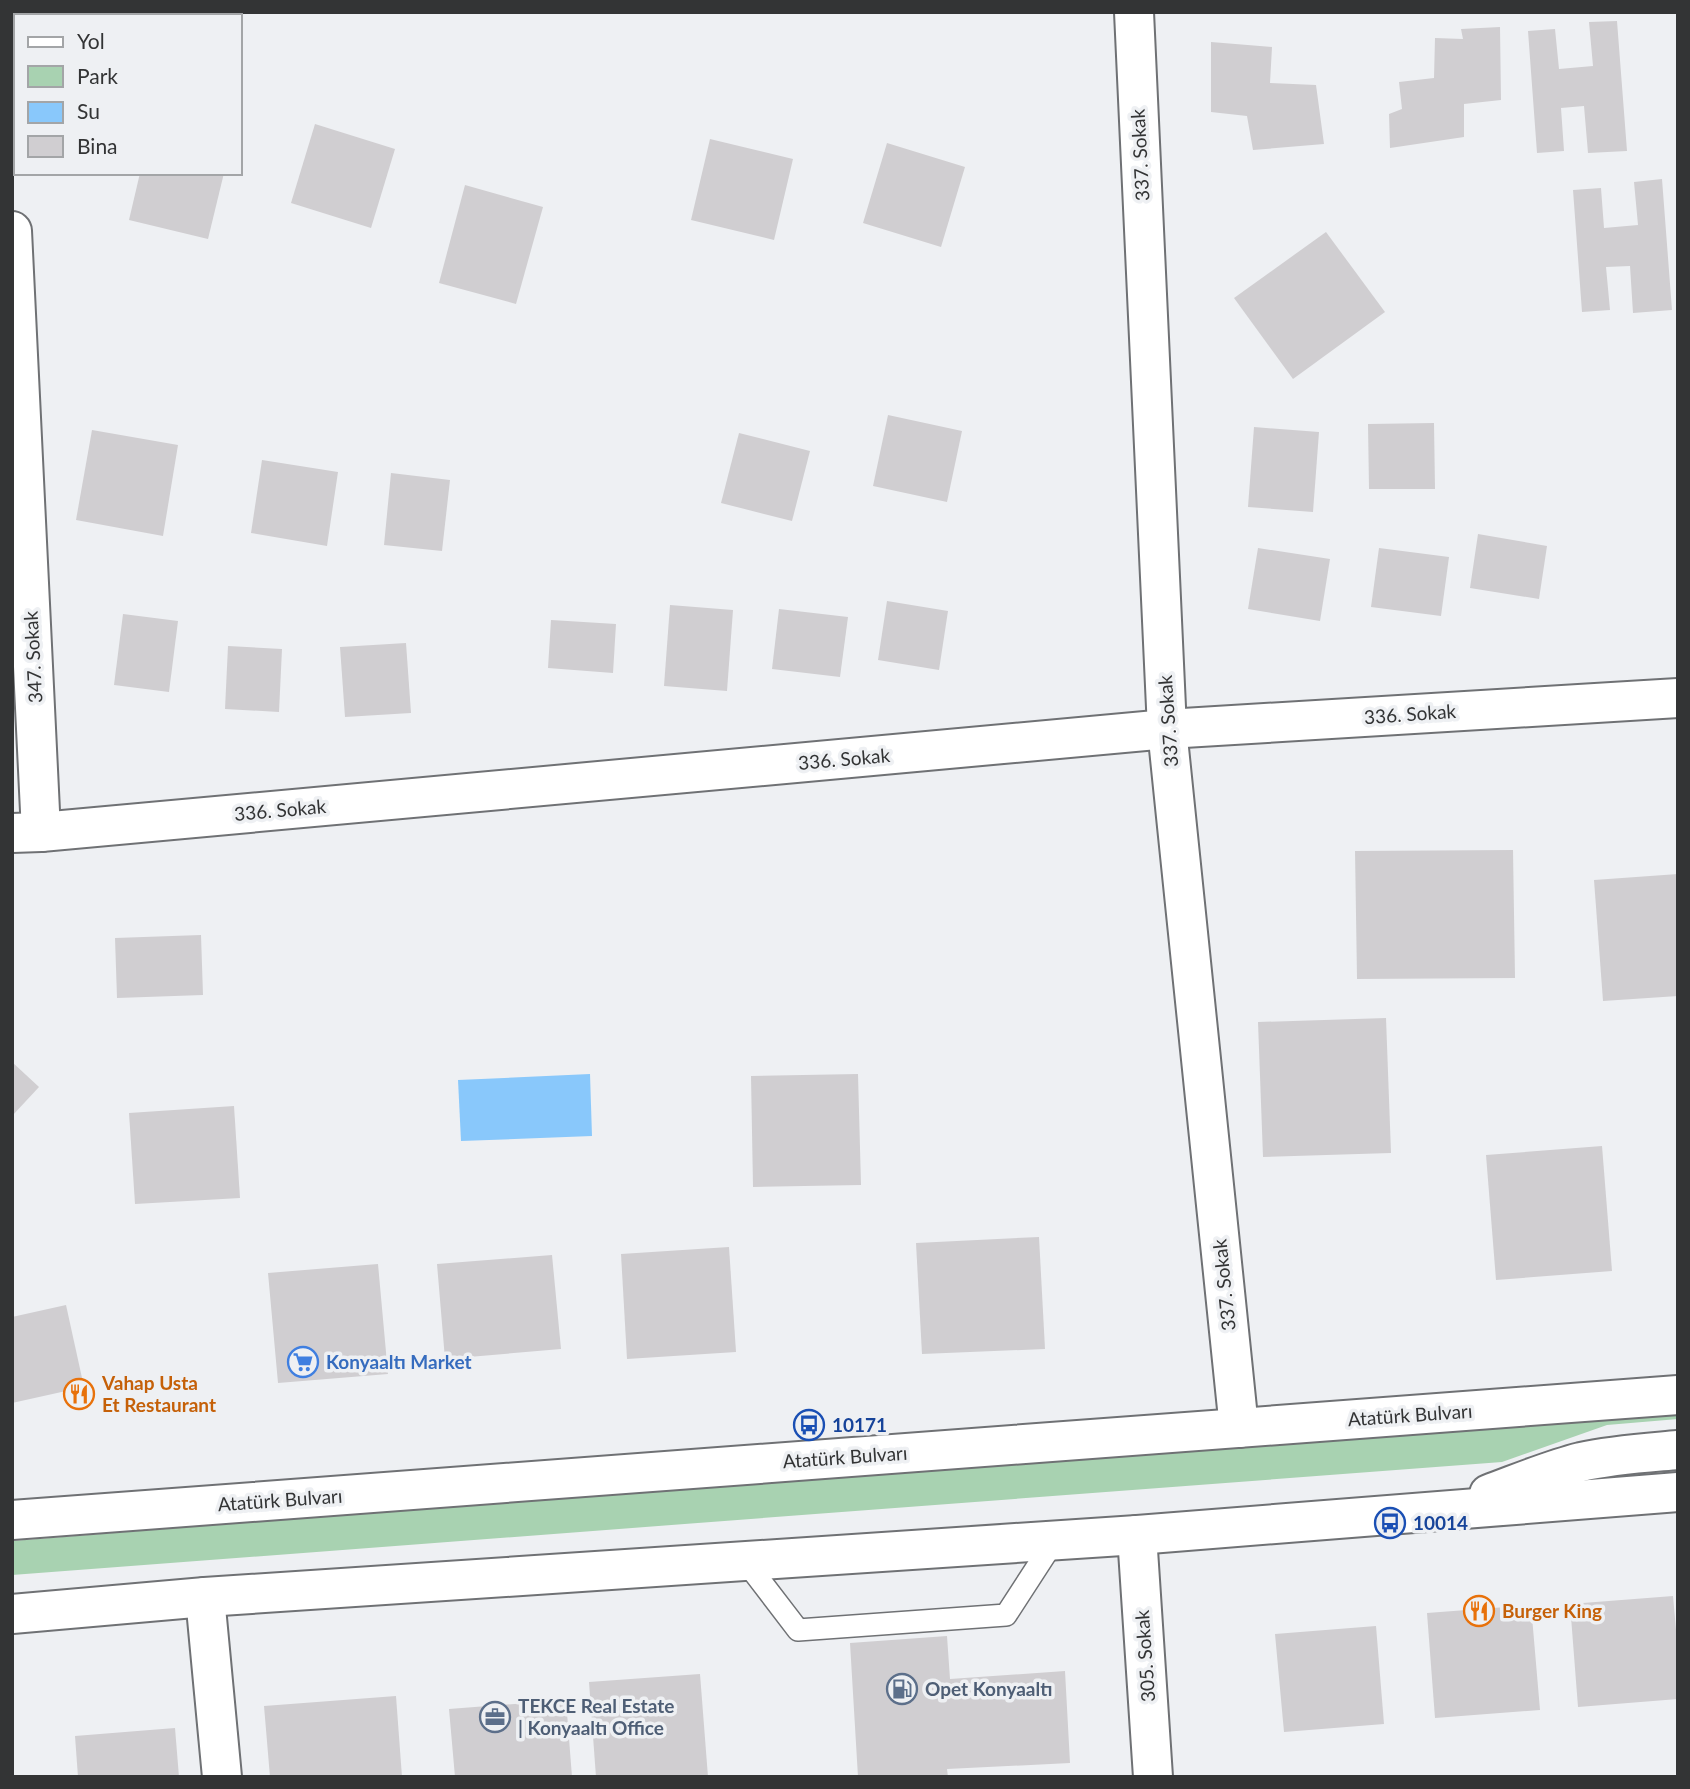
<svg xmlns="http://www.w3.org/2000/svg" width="1690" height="1789" viewBox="0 0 1690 1789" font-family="Lato,sans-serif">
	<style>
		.green { fill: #a8d2b1 }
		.water { fill: #89c8fb }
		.building { fill: #d0ced1 }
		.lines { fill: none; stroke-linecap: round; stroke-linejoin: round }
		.lane-casing { stroke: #6f7174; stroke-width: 24 }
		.street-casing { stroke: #6f7174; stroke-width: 42 }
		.primary-casing { stroke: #6f7174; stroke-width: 42 }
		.lane { stroke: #fff; stroke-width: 21 }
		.street { stroke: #fff; stroke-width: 38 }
		.primary { stroke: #fff; stroke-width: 38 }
		.labels { text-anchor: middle; stroke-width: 7; stroke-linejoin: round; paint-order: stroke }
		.street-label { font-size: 19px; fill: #333435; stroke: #eef0f3 }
		.shop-label { font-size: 19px; font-weight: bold; fill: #366cbe; stroke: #eef0f3; text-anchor: start }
		.food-label { font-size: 19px; font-weight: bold; fill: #c56008; stroke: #eef0f3; text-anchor: start }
		.transit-label { font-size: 19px; font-weight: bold; fill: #164399; stroke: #eef0f3; text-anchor: start }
		.service-label { font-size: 19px; font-weight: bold; fill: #4e5e75; stroke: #eef0f3; text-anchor: start }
	</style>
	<rect width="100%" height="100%" fill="#eef0f3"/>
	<path class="green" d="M1678 1409V1419L1607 1425 1502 1462 12 1575V1541Z"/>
	<path class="water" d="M590 1074 592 1136 461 1141 458 1080Z"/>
	<g class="building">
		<path d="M1617 21 1627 151 1588 153 1584 106 1561 108 1564 151 1537 153 1528 31 1555 29 1559 69 1593 66 1589 22Z"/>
		<path d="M1500 27 1501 100 1464 104V137L1390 148 1389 114 1402 109 1399 82 1434 78 1435 38 1463 39 1461 29Z"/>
		<path d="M1211 42 1272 47 1270 83 1316 85 1324 144 1253 150 1247 116 1211 112Z"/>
		<path d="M315 124 395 149 371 228 291 203Z"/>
		<path d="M710 139 793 159 774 240 691 220Z"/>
		<path d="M887 143 965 167 941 247 863 223Z"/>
		<path d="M140 173H224L208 239 129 220Z"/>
		<path d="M1662 179 1672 310 1633 313 1630 266 1606 267 1610 310 1582 312 1573 190 1601 188 1604 228 1638 225 1634 182Z"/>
		<path d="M465 185 543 207 516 304 439 283Z"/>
		<path d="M1326 232 1385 312 1293 379 1234 298Z"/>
		<path d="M888 415 962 431 947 502 873 486Z"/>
		<path d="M1434 423 1435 489H1369L1368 424Z"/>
		<path d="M1254 427 1319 432 1313 512 1248 507Z"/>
		<path d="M92 430 178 445 163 536 76 520Z"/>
		<path d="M739 433 810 451 792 521 721 503Z"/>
		<path d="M262 460 338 472 327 546 251 533Z"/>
		<path d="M391 473 450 480 442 551 384 545Z"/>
		<path d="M1478 534 1547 546 1539 599 1470 588Z"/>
		<path d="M1258 548 1330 559 1320 621 1248 609Z"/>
		<path d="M1379 548 1449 557 1441 616 1371 607Z"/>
		<path d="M887 601 948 611 939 670 878 660Z"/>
		<path d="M670 605 733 610 727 691 664 686Z"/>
		<path d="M779 609 848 617 840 677 772 669Z"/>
		<path d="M123 614 178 621 169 692 114 685Z"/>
		<path d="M551 620 616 624 613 673 548 668Z"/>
		<path d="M406 643 411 713 345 717 340 647Z"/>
		<path d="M228 646 282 649 279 712 225 709Z"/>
		<path d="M1513 850 1515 978 1357 979 1355 851Z"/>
		<path d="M1678 874V996L1603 1001 1594 880Z"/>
		<path d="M201 935 203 995 117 998 115 938Z"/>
		<path d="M1386 1018 1391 1153 1263 1157 1258 1022Z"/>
		<path d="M12 1062 39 1087 12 1116Z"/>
		<path d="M858 1074 861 1185 753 1187 751 1076Z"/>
		<path d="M234 1106 240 1198 135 1204 129 1113Z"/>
		<path d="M1602 1146 1612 1271 1496 1280 1486 1155Z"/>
		<path d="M1039 1237 1045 1349 922 1354 916 1243Z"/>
		<path d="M729 1247 736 1352 627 1359 621 1254Z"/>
		<path d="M552 1255 561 1349 445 1359 437 1264Z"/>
		<path d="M378 1264 388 1374 278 1383 268 1273Z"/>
		<path d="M66 1305 84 1387 12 1403V1317Z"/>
		<path d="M1673 1596 1678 1652V1699L1578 1707 1570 1604Z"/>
		<path d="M1531 1605 1540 1710 1435 1718 1427 1613Z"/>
		<path d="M1376 1626 1384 1724 1284 1732 1275 1634Z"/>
		<path d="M947 1636 950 1679 1065 1671 1070 1763 947 1769 948 1777H858L850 1643Z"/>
		<path d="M700 1674 708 1777H596L589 1682Z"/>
		<path d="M396 1696 402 1777H270L264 1706Z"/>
		<path d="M566 1700 572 1777H455L449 1709Z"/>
		<path d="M175 1728 179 1777H78L75 1736Z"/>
	</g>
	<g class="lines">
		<g class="lane-casing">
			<path id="lane" d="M746 1562 798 1630 1006 1615 1054 1541"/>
		</g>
		<g class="street-casing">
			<g id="street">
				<path d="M1134 12 1167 729 1239 1428"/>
				<path d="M12 231 41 832"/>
				<path d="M12 833 41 832 1167 729 1678 698"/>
				<path d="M1137 1535 1153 1777"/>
				<path d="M205 1597 222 1777"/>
			</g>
		</g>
		<g class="primary-casing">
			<g id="primary">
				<path d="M1489 1494C1519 1483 1549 1470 1581 1462 1612 1455 1645 1453 1678 1450"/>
				<path d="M12 1520 1678 1395"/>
				<path d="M12 1614 205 1597 1137 1535 1678 1492"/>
			</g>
		</g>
		<use href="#lane" class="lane"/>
		<use href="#street" class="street"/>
		<use href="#primary" class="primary"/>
	</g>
	<defs>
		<g id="supermarket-ring" transform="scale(1.575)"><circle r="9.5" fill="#eef0f3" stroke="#3f7fe0" stroke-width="1.5"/><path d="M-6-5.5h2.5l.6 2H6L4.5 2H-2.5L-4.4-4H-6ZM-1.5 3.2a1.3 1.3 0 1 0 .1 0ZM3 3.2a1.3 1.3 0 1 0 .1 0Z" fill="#3f7fe0"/></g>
		<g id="restaurant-ring" transform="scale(1.575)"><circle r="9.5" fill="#eef0f3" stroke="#e8710a" stroke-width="1.5"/><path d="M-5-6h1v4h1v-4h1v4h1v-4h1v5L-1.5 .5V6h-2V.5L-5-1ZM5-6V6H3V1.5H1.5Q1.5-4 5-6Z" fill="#e8710a"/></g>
		<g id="bus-ring" transform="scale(1.575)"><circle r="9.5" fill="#eef0f3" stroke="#1a4fb4" stroke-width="1.5"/><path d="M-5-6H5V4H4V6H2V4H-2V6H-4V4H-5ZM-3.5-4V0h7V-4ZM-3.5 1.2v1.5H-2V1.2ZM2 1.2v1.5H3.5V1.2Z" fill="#1a4fb4"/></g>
		<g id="fuel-ring" transform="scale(1.575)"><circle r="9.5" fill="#eef0f3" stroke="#5c6f8a" stroke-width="1.5"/><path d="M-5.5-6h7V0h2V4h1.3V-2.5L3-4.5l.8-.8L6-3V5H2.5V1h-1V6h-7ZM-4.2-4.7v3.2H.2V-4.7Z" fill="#5c6f8a"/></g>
		<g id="office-ring" transform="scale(1.575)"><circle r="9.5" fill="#eef0f3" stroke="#5c6f8a" stroke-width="1.5"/><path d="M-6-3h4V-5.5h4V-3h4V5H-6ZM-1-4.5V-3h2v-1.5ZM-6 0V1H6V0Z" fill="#5c6f8a"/></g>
	</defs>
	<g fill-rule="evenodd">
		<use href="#supermarket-ring" x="303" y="1362"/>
		<use href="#restaurant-ring" x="79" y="1394"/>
		<use href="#bus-ring" x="809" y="1425"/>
		<use href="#bus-ring" x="1390" y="1523"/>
		<use href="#restaurant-ring" x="1479" y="1611"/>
		<use href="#fuel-ring" x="902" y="1689"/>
		<use href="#office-ring" x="495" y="1717"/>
	</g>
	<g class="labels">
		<g class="street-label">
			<text transform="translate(1140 155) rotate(-93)" y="7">337. Sokak</text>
			<text transform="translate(33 657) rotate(-93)" y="7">347. Sokak</text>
			<text transform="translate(1410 714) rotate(-4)" y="7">336. Sokak</text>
			<text transform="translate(1168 721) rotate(-94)" y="7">337. Sokak</text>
			<text transform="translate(844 759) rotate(-5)" y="7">336. Sokak</text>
			<text transform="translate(280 810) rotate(-5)" y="7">336. Sokak</text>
			<text transform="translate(1224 1285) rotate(-96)" y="7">337. Sokak</text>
			<text transform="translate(1410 1415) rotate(-4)" y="7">Atatürk Bulvarı</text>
			<text transform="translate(845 1457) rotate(-4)" y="7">Atatürk Bulvarı</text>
			<text transform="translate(280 1500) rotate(-4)" y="7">Atatürk Bulvarı</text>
			<text transform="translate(1145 1656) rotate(-94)" y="7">305. Sokak</text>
		</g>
		<g class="shop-label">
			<text x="326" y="1369">Konyaaltı Market</text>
		</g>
		<g class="food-label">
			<text x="102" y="1390">Vahap Usta<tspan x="102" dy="22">Et Restaurant</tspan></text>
			<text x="1502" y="1618">Burger King</text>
		</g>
		<g class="transit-label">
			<text x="832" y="1432">10171</text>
			<text x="1413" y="1530">10014</text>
		</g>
		<g class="service-label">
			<text x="925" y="1696">Opet Konyaaltı</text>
			<text x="518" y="1713">TEKCE Real Estate<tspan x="518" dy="22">| Konyaaltı Office</tspan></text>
		</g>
	</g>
	<rect width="1690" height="1789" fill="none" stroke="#333435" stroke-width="28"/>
	<rect x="14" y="14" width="228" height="161" fill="#eef0f3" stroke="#a3a5a7" stroke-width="2"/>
	<rect x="28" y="37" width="35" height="10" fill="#ffffff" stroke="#a3a5a7" stroke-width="2"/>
	<text x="77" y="49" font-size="21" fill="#333435">Yol</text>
	<rect x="28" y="66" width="35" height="21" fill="#a8d2b1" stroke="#a3a5a7" stroke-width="2"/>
	<text x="77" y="84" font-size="21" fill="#333435">Park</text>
	<rect x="28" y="102" width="35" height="21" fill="#89c8fb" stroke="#a3a5a7" stroke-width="2"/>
	<text x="77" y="119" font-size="21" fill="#333435">Su</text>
	<rect x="28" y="136" width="35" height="21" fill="#d0ced1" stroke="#a3a5a7" stroke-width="2"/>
	<text x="77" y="154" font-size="21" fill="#333435">Bina</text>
</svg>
